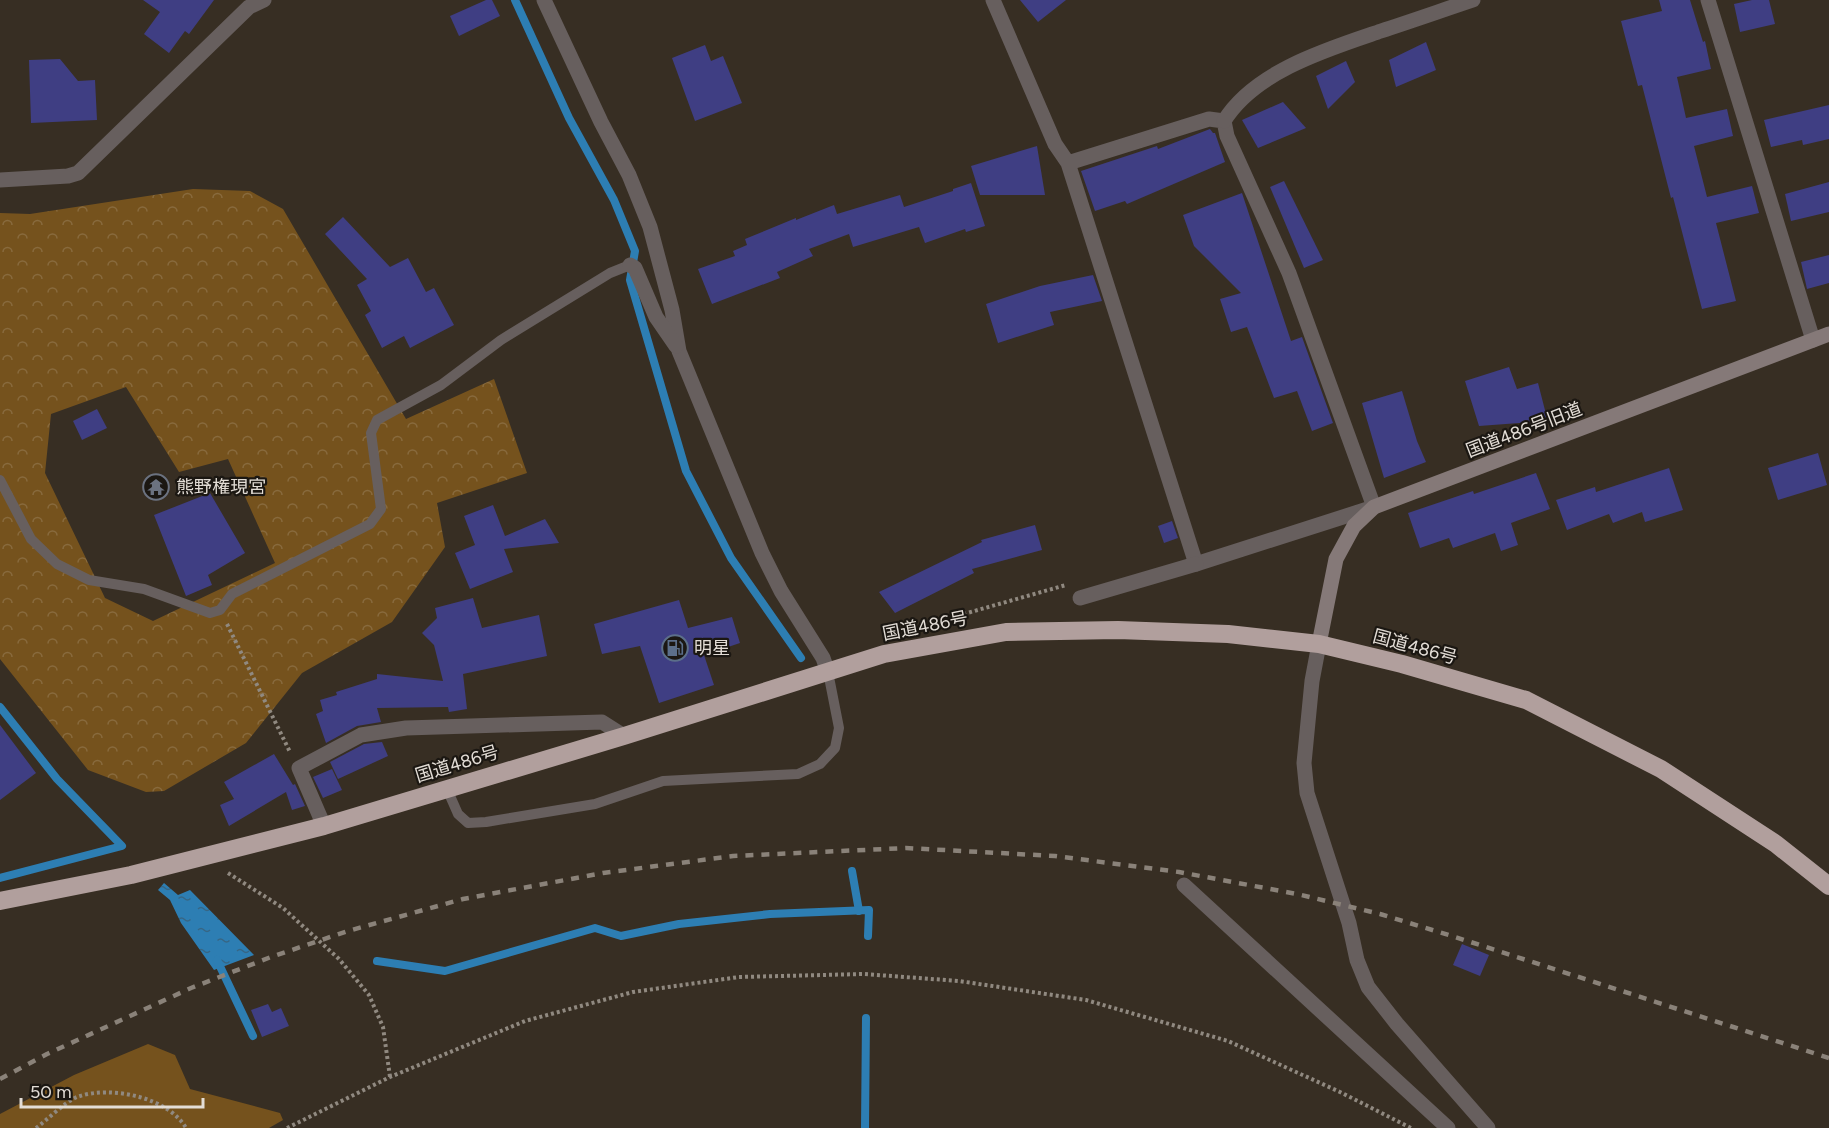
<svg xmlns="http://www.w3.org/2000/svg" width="1829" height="1128" viewBox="0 0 1829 1128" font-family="Figtree,'Noto Sans JP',sans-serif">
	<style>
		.forest { fill: url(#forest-crowns); fill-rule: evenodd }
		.park { fill: #75521d }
		.water { fill: url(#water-ripples) }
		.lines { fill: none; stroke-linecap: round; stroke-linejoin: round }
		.stream { stroke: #2d7eb3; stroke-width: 8 }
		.building { fill: #3f3e83 }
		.path { stroke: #908980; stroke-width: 4; stroke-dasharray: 3 3; stroke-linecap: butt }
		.lane { stroke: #675f5e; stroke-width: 10 }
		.street { stroke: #675f5e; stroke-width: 15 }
		.secondary { stroke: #857978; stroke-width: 15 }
		.highway { stroke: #b19f9d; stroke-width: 18 }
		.rail { stroke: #8a8279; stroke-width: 4.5; stroke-dasharray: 8 8; stroke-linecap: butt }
		.labels { text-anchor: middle; stroke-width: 4.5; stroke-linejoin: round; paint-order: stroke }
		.street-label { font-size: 18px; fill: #e3ddd6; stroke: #1b1712 }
		.poi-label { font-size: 18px; fill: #e3ddd6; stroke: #1b1712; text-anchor: start }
	</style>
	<defs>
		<pattern id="forest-crowns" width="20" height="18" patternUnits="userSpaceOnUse" patternTransform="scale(1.5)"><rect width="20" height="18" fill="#75521d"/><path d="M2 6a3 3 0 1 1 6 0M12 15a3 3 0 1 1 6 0" fill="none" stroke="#886a3d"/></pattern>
		<pattern id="water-ripples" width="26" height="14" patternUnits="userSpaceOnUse" patternTransform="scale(1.5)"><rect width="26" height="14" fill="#2d7eb3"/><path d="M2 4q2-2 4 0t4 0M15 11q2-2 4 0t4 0" fill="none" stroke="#366685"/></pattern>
	</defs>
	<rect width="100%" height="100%" fill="#372e23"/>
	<path class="forest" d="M193 189 250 191 283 209 406 419 494 379 527 473 437 503 445 547 392 622 302 673 246 743 164 791 146 792 88 770 0 659V213L30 214ZM126 387 179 472 228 459 275 563 153 621 105 598 45 473 51 414Z"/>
	<path class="park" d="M148 1044 175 1055 190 1089 280 1113 283 1120 269 1128H0V1114L74 1075Z"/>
	<path class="water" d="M164 883 178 895 190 890 254 955 214 970 181 923 170 900 158 890Z"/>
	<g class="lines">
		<g class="stream">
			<path d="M515 0 569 118 614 200 635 251 630 280 686 471 731 558 801 658"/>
			<path d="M0 707 57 779 122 846 0 878"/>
			<path d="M852 871 859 911"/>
			<path d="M217 960 253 1036"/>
			<path d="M377 961 445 971 595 928 621 936 679 924 770 914 869 910 868 936"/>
			<path d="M865 1128 866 1018"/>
		</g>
	</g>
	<g class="building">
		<path d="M143 0H214L189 34 185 31 169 53 144 34 160 12Z"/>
		<path d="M486 0H492L500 16 459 36 450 16Z"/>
		<path d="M1020 0H1066L1038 22Z"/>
		<path d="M1659 0H1690L1703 42 1705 41 1711 69 1677 77 1686 118 1727 109 1733 136 1694 146 1707 197 1752 186 1759 213 1716 223 1736 301 1702 309 1673 197 1671 198 1642 85 1638 86 1621 21 1662 11Z"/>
		<path d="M1752 0H1769L1775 24 1740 32 1734 4Z"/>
		<path d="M1426 42 1436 70 1396 87 1389 60Z"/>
		<path d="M705 45 711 61 723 56 742 103 695 121 672 58Z"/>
		<path d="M60 59 78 81 95 80 97 120 31 123 29 60Z"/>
		<path d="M1346 61 1355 82 1328 109 1316 76Z"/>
		<path d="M1283 102 1306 128 1258 148 1242 120Z"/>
		<path d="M1829 105V139L1803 145 1802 140 1771 147 1764 120Z"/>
		<path d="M1210 129 1213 133H1215L1225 162 1127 204 1125 201 1095 211 1081 171 1157 146 1158 149Z"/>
		<path d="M1037 146 1045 195H980L971 166Z"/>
		<path d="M1284 181 1323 260 1304 268 1270 187Z"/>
		<path d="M1829 182V212L1791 221 1785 194Z"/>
		<path d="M971 183 985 226 966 232 965 229 925 243 919 227 853 247 849 234 809 249 813 256 777 272 780 278 712 304 698 269 735 256 733 251 747 245 745 239 796 218V220L834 205 837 214 900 195 904 207 953 191V189Z"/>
		<path d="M1242 193 1291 341 1302 337 1333 423 1312 431 1297 391 1274 398 1247 327 1231 332 1220 299 1241 293 1194 246 1183 215Z"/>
		<path d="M343 217 390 267 408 258 426 292 434 288 454 325 410 348 404 336 382 348 365 315 371 311 357 285 367 279 325 234Z"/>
		<path d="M1829 255V283L1807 289 1801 262Z"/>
		<path d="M1093 275 1102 301 1050 312 1054 325 998 343 986 304 1040 286Z"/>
		<path d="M1509 367 1517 389 1538 383 1547 418 1532 422 1479 426 1465 381Z"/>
		<path d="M1402 391 1417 441 1426 462 1384 478 1362 403Z"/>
		<path d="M97 409 107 428 82 440 73 421Z"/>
		<path d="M1818 453 1827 485 1778 500 1768 468Z"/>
		<path d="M1669 468 1683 510 1645 522 1642 512 1613 523 1609 514 1567 530 1556 500 1595 487 1596 492Z"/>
		<path d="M1536 473 1550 509 1511 523 1518 545 1501 551 1495 533 1453 548 1449 538 1420 548 1408 513 1473 491 1474 494Z"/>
		<path d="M210 493 245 553 208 575 212 585 186 596 154 515Z"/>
		<path d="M493 505 505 536 545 519 559 543 504 549 513 572 470 589 455 553 475 545 464 516Z"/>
		<path d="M1172 521 1178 538 1164 543 1158 526Z"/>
		<path d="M1035 525 1042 550 972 569 974 573 895 613 879 592 982 542 981 540Z"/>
		<path d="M473 598 482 628 539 615 547 656 463 674 467 709 449 712 448 707 377 708 381 722 357 726 326 743 316 714 323 711 320 700 337 695 336 692 377 679V674L443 681 434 645 422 633 437 618 435 608Z"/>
		<path d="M679 600 688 628 732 617 740 643 704 655 714 685 659 703 640 646 602 654 594 624Z"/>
		<path d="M0 725 36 773 0 800Z"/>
		<path d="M382 742 388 756 338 779 330 762 364 744Z"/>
		<path d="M274 754 293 785 295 784 305 806 292 810 286 792 229 826 220 805 234 799 224 782Z"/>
		<path d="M332 769 342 790 323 798 313 777Z"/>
		<path d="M1462 944 1489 955 1480 976 1453 965Z"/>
		<path d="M268 1004 272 1012 281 1008 289 1026 262 1037 251 1010Z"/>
	</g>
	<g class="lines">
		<g class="path">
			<path d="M946 619 1066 585"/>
			<path d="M227 624 290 752"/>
			<path d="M228 873 283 908 339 959 369 995 383 1027 390 1077"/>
			<path d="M36 1128C47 1120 65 1102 77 1097 110 1085 168 1097 186 1128"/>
			<path d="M287 1128 390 1077 525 1021 633 992 739 977 864 974 959 981 1086 1000 1228 1041 1340 1092 1411 1128"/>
		</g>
		<g class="lane">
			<path d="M0 480 31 539 57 564 89 580 144 589 210 613 220 610 232 594 370 524 381 509 371 433 377 420 441 385 501 340 610 273 630 265"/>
			<path d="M447 789 458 814 468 823 486 822 595 804 663 781 798 774 820 764 835 748 839 728 828 672"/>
		</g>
		<g class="street">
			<path d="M544 0 601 122 629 175 650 227 672 310 679 351 762 553 781 591 823 658 828 672"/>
			<path d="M993 0 1055 144 1068 163 1209 119 1224 121 1227 136 1289 273 1374 507 1196 564 1068 163"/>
			<path d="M1708 0 1813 340"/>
			<path d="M1224 121C1255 71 1328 49 1381 31 1412 21 1443 10 1473 0"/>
			<path d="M0 180 68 176 78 173 249 7 264 0"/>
			<path d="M630 265 635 268 656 317 676 346"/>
			<path d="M1080 598 1196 564"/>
			<path d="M1319 644 1312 681 1304 763 1307 793 1349 923 1357 960 1368 987 1397 1024 1488 1128"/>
			<path d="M324 826 299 768 361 735 406 728 602 722 624 736"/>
			<path d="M1184 885 1448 1128"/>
		</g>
		<path class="secondary" d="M1319 644 1336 559 1354 526 1374 507 1829 334"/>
		<path class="highway" d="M0 901 131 875 324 826 624 736 884 654 1006 632 1118 630 1228 634 1319 644 1402 664 1526 700 1661 769 1776 844 1829 886"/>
		<path class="rail" d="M0 1079 47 1054 191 988 271 957 348 931 463 899 603 873 733 856 906 848 1055 856 1179 872 1297 894 1380 914 1452 936 1829 1058"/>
	</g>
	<defs>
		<g id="temple-ring" transform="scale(1.35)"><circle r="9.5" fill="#1b1712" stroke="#6b7280" stroke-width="1.5"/><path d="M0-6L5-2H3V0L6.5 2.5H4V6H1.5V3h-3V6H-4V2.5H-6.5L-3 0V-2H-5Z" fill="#6b7280"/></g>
		<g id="fuel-ring" transform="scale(1.35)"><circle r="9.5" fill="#1b1712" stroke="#5c6f8a" stroke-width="1.5"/><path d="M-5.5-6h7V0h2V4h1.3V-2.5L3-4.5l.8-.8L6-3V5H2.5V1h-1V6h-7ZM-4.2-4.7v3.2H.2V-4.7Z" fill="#5c6f8a"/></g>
	</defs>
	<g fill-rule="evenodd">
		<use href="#temple-ring" x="156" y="487"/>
		<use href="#fuel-ring" x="675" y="648"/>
	</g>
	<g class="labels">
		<g class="street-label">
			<text transform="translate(1524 430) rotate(-21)" y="6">国道486号旧道</text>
			<text transform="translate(925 626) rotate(-11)" y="6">国道486号</text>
			<text transform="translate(1415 647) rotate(15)" y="6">国道486号</text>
			<text transform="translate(457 764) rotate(-17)" y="6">国道486号</text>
		</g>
		<g class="poi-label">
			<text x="176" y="493">熊野権現宮</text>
			<text x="694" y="654">明星</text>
		</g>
	</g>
	<path d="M21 1098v9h182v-9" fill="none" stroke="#e3ddd6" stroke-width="3"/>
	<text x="30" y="1098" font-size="18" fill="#e3ddd6" stroke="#1b1712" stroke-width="4.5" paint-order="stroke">50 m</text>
</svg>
